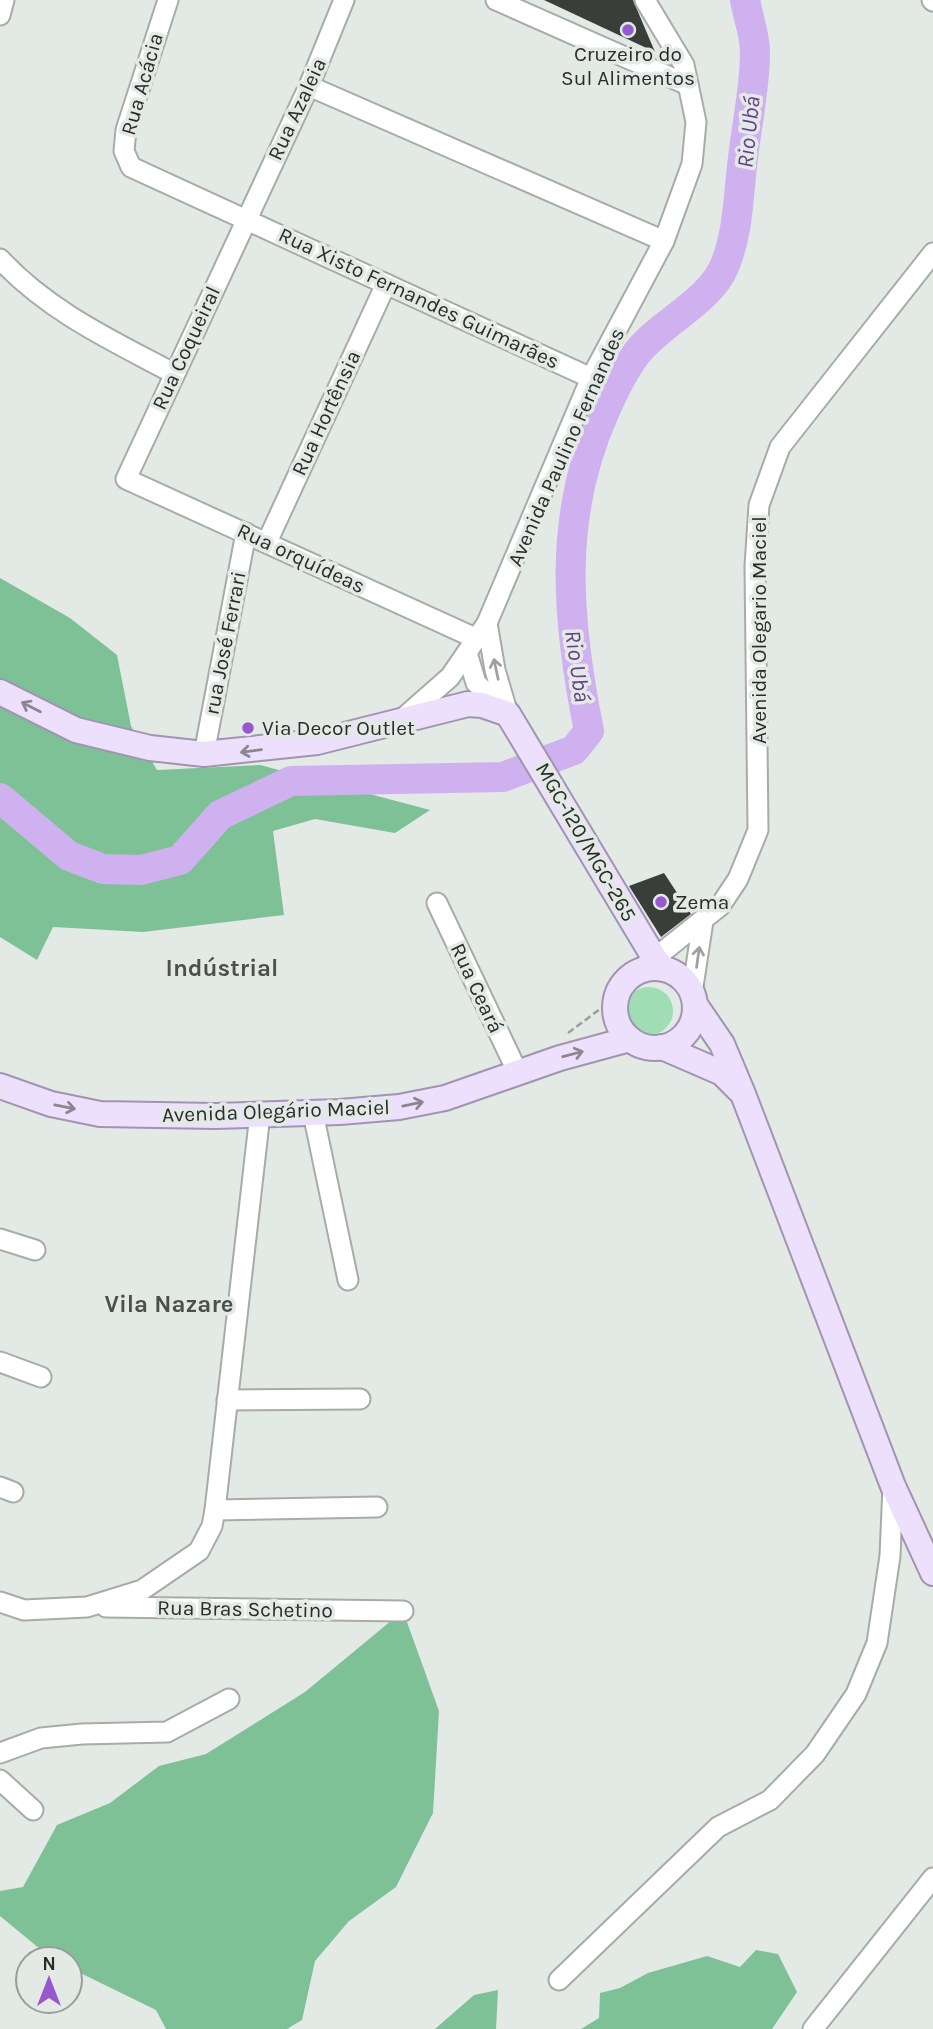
<svg xmlns="http://www.w3.org/2000/svg" width="933" height="2029" viewBox="0 0 933 2029" font-family="Karla,sans-serif">
	<style>
		.green { fill: #9fddb5 }
		.forest { fill: #7ec196 }
		.lines { fill: none; stroke-linecap: round; stroke-linejoin: round }
		.river { stroke: #cfb1ef; stroke-width: 30 }
		.building { fill: #393e3b }
		.minor-casing { stroke: #a6aca8; stroke-width: 23 }
		.major-casing { stroke: #a194b1; stroke-width: 28 }
		.path { stroke: #9ca09d; stroke-width: 2.5; stroke-dasharray: 7 3.5; stroke-linecap: butt }
		.minor { stroke: #fff; stroke-width: 19 }
		.major { stroke: #ede0fc; stroke-width: 24 }
		.oneway { stroke: #9fa09f }
		.oneway2 { stroke: #8c8693 }
		.poi-dot { fill: #9757cd; stroke: #e3e9e5; stroke-width: 2.5 }
		.labels { text-anchor: middle; stroke-width: 7; stroke-linejoin: round; paint-order: stroke }
		.poi-label { font-size: 21px; fill: #2a2c2a; stroke: #e3e9e5; text-anchor: start }
		.street-label { font-size: 21px; fill: #2a2c2a; stroke: #e3e9e5 }
		.water-label { font-size: 23px; font-style: italic; fill: #67408a; stroke: #e3e9e5 }
		.quarter-label { font-size: 24px; font-weight: bold; fill: #4b504c; stroke: #e3e9e5 }
	</style>
	<rect width="100%" height="100%" fill="#e3e9e5"/>
	<circle class="green" cx="649" cy="1011" r="24"/>
	<g class="forest">
		<path d="M0 578 70 618 117 655 131 726 157 770 260 765 430 810 395 833 315 819 273 831 284 915 143 932 53 927 37 960 0 937Z"/>
		<path d="M403 1611 439 1711 433 1813 396 1887 349 1921 315 1961 302 2020 287 2029H166L156 2010 70 1968V1959L51 1958 0 1916V1891L23 1887 57 1825 110 1803 159 1766 206 1754 305 1692Z"/>
		<path d="M756 1950 778 1954 797 1992 772 2029H581L599 2018 600 1993 620 1988 648 1973 707 1956 740 1967Z"/>
		<path d="M498 1990 496 2029H435L474 1995Z"/>
	</g>
	<g class="lines">
		<path class="river" d="M0 798 69 856 103 869 141 870 180 860 220 815 291 781 503 777 574 750 589 731C567 621 557 518 604 413 613 392 623 371 637 353 660 323 709 302 724 267 739 232 738 195 743 158 747 122 755 88 755 52 755 35 748 17 745 0"/>
	</g>
	<g class="building">
		<path d="M544 0H633L655 52Z"/>
		<path d="M664 873 691 914 661 937 629 886Z"/>
	</g>
	<g class="lines">
		<g class="minor-casing">
			<g id="minor">
				<path d="M168 0 126 130 124 151 131 167 591 378"/>
				<path d="M344 0 309 86 126 479 475 638"/>
				<path d="M496 0 688 85"/>
				<path d="M932 0 933 1"/>
				<path d="M0 15 4 0"/>
				<path d="M309 86 664 241"/>
				<path d="M0 259C48 311 111 340 173 373"/>
				<path d="M267 542 386 284"/>
				<path d="M487 623 495 670 508 714"/>
				<path d="M467 653 476 683 505 711"/>
				<path d="M400 721 450 677 487 623 591 378 664 241 692 164 696 122 684 65 645 0"/>
				<path d="M204 754 246 533"/>
				<path d="M437 903 518 1073"/>
				<path d="M636 973 720 906 738 879 758 830 755 566 759 505 780 447 933 253"/>
				<path d="M692 993 703 921"/>
				<path d="M313 1113 348 1280"/>
				<path d="M0 1239 35 1250"/>
				<path d="M0 1362 41 1377"/>
				<path d="M227 1400 360 1399"/>
				<path d="M0 1487 13 1492"/>
				<path d="M215 1510 377 1507"/>
				<path d="M0 1602 24 1610 87 1607 142 1590 199 1551 212 1526 215 1510 260 1114"/>
				<path d="M106 1607 403 1611"/>
				<path d="M0 1753 41 1738 82 1734 167 1732 229 1699"/>
				<path d="M0 1780 33 1810"/>
				<path d="M559 1980 718 1827 770 1800 815 1754 856 1694 877 1643 890 1556 893 1486"/>
				<path d="M813 2029 933 1878"/>
			</g>
		</g>
		<g class="major-casing">
			<g id="major">
				<path d="M0 692 76 730 150 748 204 754 317 742 468 704 482 705 508 714 655 959 664 969"/>
				<circle cx="655" cy="1008" r="40"/>
				<path d="M696 1006 722 1044 743 1094 893 1486 933 1573"/>
				<path d="M662 1047 722 1073 740 1091"/>
				<path d="M0 1086 51 1104 100 1114 215 1116 340 1112 399 1107 445 1098 560 1058 630 1039"/>
			</g>
		</g>
		<path class="path" d="M568 1033 616 997"/>
		<use href="#minor" class="minor"/>
		<use href="#major" class="major"/>
	</g>
	<defs><path id="oneway-shaft" d="M-6 0H5M1.5-3L5.5 0L1.5 3" fill="none" stroke-width="1.6" stroke-linecap="round" stroke-linejoin="round" transform="scale(1.75)"/></defs>
	<g class="oneway">
		<use href="#oneway-shaft" transform="translate(496 669) rotate(-102)"/>
		<use href="#oneway-shaft" transform="translate(698 957) rotate(-82)"/>
	</g>
	<g class="oneway2">
		<use href="#oneway-shaft" transform="translate(31 707) rotate(-153)"/>
		<use href="#oneway-shaft" transform="translate(251 751) rotate(172)"/>
		<use href="#oneway-shaft" transform="translate(573 1054) rotate(-15)"/>
		<use href="#oneway-shaft" transform="translate(413 1104) rotate(-12)"/>
		<use href="#oneway-shaft" transform="translate(65 1107) rotate(11)"/>
	</g>
	<g class="poi-dot">
		<circle cx="628" cy="30" r="7"/>
		<circle cx="248" cy="728" r="7"/>
		<circle cx="661" cy="902" r="7"/>
	</g>
	<g class="labels">
		<g class="poi-label">
			<text x="628" y="61" text-anchor="middle">Cruzeiro do<tspan x="628" dy="24">Sul Alimentos</tspan></text>
			<text x="262" y="735">Via Decor Outlet</text>
			<text x="675" y="909">Zema</text>
		</g>
		<g class="street-label">
			<text transform="translate(142 84) rotate(-74)" y="7">Rua Acácia</text>
			<text transform="translate(297 109) rotate(-65)" y="7">Rua Azaleia</text>
			<text transform="translate(419 298) rotate(25)" y="7">Rua Xisto Fernandes Guimarães</text>
			<text transform="translate(186 348) rotate(-65)" y="7">Rua Coqueiral</text>
			<text transform="translate(326 413) rotate(-65)" y="7">Rua Hortênsia</text>
			<text transform="translate(566 447) rotate(-66)" y="7">Avenida Paulino Fernandes</text>
			<text transform="translate(301 558) rotate(25)" y="7">Rua orquídeas</text>
			<text transform="translate(759 630) rotate(-90)" y="7">Avenida Olegario Maciel</text>
			<text transform="translate(225 643) rotate(-79)" y="7">rua José Ferrari</text>
			<text transform="translate(586 842) rotate(60)" y="7">MGC-120/MGC-265</text>
			<text transform="translate(477 988) rotate(65)" y="7">Rua Ceará</text>
			<text transform="translate(276 1111) rotate(-2)" y="7">Avenida Olegário Maciel</text>
			<text transform="translate(245 1609) rotate(1)" y="7">Rua Bras Schetino</text>
		</g>
		<g class="water-label">
			<text transform="translate(748 132) rotate(-84)" y="8">Rio Ubá</text>
			<text transform="translate(578 666) rotate(82)" y="8">Rio Ubá</text>
		</g>
		<g class="quarter-label">
			<text x="222" y="976">Indústrial</text>
			<text x="169" y="1312">Vila Nazare</text>
		</g>
	</g>
	<g transform="translate(49 1980)"><circle r="33" fill="#e3e9e5" stroke="#999d9a" stroke-width="2"/>
	<path d="M0-5L12 26L0 18L-12 26Z" fill="#9757cd"/>
	<text y="-10" font-size="19" font-weight="bold" text-anchor="middle" fill="#2a2c2a">N</text>
	</g>
</svg>
